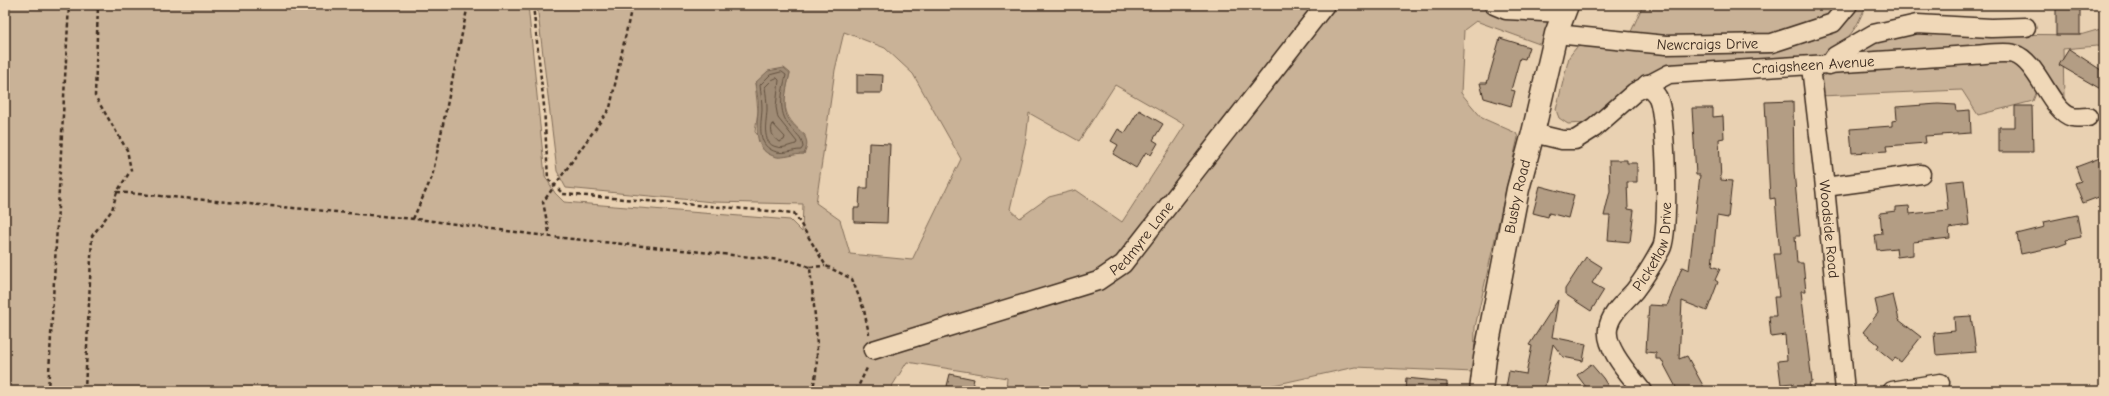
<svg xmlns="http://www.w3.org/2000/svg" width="2109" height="396" viewBox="0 0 2109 396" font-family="'Comic Neue',sans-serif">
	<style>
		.green { fill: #c9b297; stroke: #826e5a; fill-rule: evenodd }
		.water { fill: #9f8b74; stroke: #776452 }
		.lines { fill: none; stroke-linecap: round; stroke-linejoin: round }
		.shore { stroke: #635140; stroke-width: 1 }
		.building { fill: #b39d84; stroke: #3b2a1e }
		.minor-casing { stroke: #3b2a1e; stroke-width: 21 }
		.major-casing { stroke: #3b2a1e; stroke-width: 25 }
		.path { stroke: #3b2a1e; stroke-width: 2.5; stroke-dasharray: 4 3; stroke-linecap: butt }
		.minor { stroke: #f0d8b8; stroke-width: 18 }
		.major { stroke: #f0d8b8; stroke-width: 22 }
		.labels { text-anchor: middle; stroke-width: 3.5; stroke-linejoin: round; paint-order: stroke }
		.street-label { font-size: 15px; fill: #3b2a1e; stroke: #f0d8b8 }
	</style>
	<rect width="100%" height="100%" fill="#e9d1b2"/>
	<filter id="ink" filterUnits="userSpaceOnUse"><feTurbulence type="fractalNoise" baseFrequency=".025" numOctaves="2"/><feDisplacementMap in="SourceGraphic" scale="8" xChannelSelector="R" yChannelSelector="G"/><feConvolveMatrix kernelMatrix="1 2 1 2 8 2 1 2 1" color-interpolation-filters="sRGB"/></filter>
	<g filter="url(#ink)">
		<g class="green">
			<path d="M5 5H528L545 176 555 193 564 202 790 220 802 232 803 204 713 202 566 188 557 171 537 5H1318L1303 41 1335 5H1481L1525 18 1550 21 1542 45 1476 21 1464 30 1461 93 1482 118 1516 133 1518 137 1475 327 1474 372 1355 367 1269 386 1268 391H1006L1007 378 907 362 889 391H5ZM844 32 885 48 913 74 961 159 912 260 850 254 840 220 816 203 835 70ZM790 73C783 104 780 114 805 135L804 154 794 153 778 157 755 132 758 111 755 83ZM1115 85 1185 125 1122 222 1076 190 1049 197 1020 218 1010 209 1026 140 1029 113 1079 141Z"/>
			<path d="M1643 5H1838L1833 12 1822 19 1762 37 1657 39 1630 34Z"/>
			<path d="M1857 5H1866C1853 36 1849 39 1820 57L1656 71 1634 82 1606 107 1584 123 1568 124 1559 118 1556 110 1569 57 1576 48 1580 46 1656 53H1769L1813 40 1838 28Z"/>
			<path d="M2104 28V47L2097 46 2063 49 2064 98 2023 52 1850 54 1878 40 1918 33 2080 35Z"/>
			<path d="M2012 58 2037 91 2033 101 1978 115 1962 90 1820 96C1820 85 1818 77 1830 72Z"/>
		</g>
		<path class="water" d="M784 68 790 73C787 86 783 101 786 113 791 131 815 132 804 154 795 154 783 158 777 157 753 152 757 129 758 111 759 102 757 93 755 83L768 71Z"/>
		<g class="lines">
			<g class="shore">
				<path d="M782 72 786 75C782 93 777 111 790 127 797 136 801 134 803 147L801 150C793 150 784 154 777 152 756 147 761 125 762 110 762 102 761 94 760 85L770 75Z"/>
				<path d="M777 78 779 80 776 107 778 118 797 142 796 144C790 145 783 149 777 147 760 144 767 120 767 109 767 101 766 94 765 87L772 80Z"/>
				<path d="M773 124 785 137 784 140 779 142C773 138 769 130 773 124Z"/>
			</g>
		</g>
		<g class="building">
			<rect x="2056" y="8" width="24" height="27"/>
			<path d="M1500 38 1529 47 1525 59 1520 58 1511 90 1515 91 1511 106 1484 98 1480 83H1487Z"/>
			<path d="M2069 49 2104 72V91L2059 65Z"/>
			<path d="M857 74 883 75 882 93H857Z"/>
			<path d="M1793 101 1794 171 1800 236H1795L1797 263H1803L1806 291H1801L1812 382H1810L1808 391H1792L1793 383 1781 384 1778 361 1787 360 1785 335 1771 337 1769 316H1776L1774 297H1779L1774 254H1780L1775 198 1770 199 1765 102Z"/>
			<path d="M1938 104 1956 105 1957 111 1970 110 1971 133 1925 136 1926 143 1886 146 1887 151 1852 153 1850 129 1892 126V121L1897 120 1896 107Z"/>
			<path d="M2015 106H2032L2033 152H1999V127H2015Z"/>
			<path d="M1692 108H1713V117L1723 116 1724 138 1719 139 1721 180 1732 181 1728 218 1717 216 1712 266 1720 269 1715 280 1718 282 1707 311 1682 301 1679 359 1687 356 1706 391H1678L1661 359H1656V353L1646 352 1647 333 1649 305 1667 306 1682 267 1689 270 1700 175H1696Z"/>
			<path d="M1139 110 1163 124 1153 140 1158 143 1151 155 1146 152 1136 168 1113 154 1118 145 1111 141 1118 129 1125 133Z"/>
			<path d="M869 143 890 144 887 223 854 222V208H859L860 188H868Z"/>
			<path d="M2100 158 2104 169V195L2083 203 2075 183 2081 181 2076 167Z"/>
			<path d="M1609 160H1627V163H1637V182H1627L1628 209 1634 210 1630 242 1608 240 1610 216H1604L1610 191Z"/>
			<path d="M1964 180 1969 225 1949 228 1950 238 1913 242V255L1897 257 1896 248 1877 250 1875 235 1882 234 1880 213 1896 211V207L1909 206 1910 214 1948 210 1945 182Z"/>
			<path d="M1540 186 1574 195 1568 218 1549 213 1548 217 1533 213Z"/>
			<path d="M2077 215 2081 237 2066 240 2067 243 2059 246 2021 254 2017 234 2045 227 2044 222Z"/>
			<path d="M1586 257 1602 267 1592 283 1604 290 1591 311 1565 294V289Z"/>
			<path d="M1893 295 1899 320 1921 337 1901 362 1895 358 1893 361 1877 348 1879 345 1863 332 1878 313 1875 300Z"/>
			<path d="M1558 300 1552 337 1586 344 1583 361 1563 357 1553 344 1544 391H1519L1506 388 1509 371 1526 374 1532 346 1529 345Z"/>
			<path d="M1971 316 1976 352 1936 355 1934 333 1955 331 1954 317Z"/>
			<path d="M1591 364 1603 378 1611 391H1589L1577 375Z"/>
			<path d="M950 374 974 379 971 391H953V388L947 386Z"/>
			<path d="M1406 378 1447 382V391H1405Z"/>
		</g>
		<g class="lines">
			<g class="minor-casing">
				<g id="minor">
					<path d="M1494 5 1506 10 1562 13"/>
					<path id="s1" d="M1556 34 1666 45 1772 43 1833 23 1848 5"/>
					<path d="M1829 65 1835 56 1873 34 1917 24 1991 28 2026 27"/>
					<path id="s2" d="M1811 67 1825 187 1845 391"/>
					<path id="s3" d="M1533 133 1562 140H1575L1594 128 1635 92 1669 74 1971 55C1982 55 2004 51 2014 54 2038 61 2050 111 2072 117 2077 118 2083 117 2088 117"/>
					<path d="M1825 187 1921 174"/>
					<path id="s4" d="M873 350 1098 281 1123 264 1325 5"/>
					<path id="s5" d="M1642 391C1631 376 1605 349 1608 329 1610 313 1626 301 1635 290 1645 277 1654 262 1661 249 1670 234 1666 115 1658 98 1656 93 1650 89 1647 84"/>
					<path d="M1892 391 1940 383"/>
				</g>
			</g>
			<g class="major-casing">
				<g id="major">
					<path id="s6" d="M1481 391 1485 358 1518 189 1533 133 1556 34 1567 5"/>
				</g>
			</g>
			<g class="path">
				<path d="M533 5 544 106 548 179 563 194 794 213 826 266 852 279 864 310 869 334"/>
				<path d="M117 192 425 220 553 237 791 261 810 267C812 296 824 367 811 391"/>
				<path d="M413 219 432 177 468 5"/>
				<path d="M549 232 543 202 610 108 632 5"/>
				<path d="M810 267 825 266"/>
				<path d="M48 391 69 5"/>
				<path d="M85 391 92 236 112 210 117 192 131 170 127 150 95 96 98 5"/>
				<path d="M856 391 868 366"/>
			</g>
			<use href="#minor" class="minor"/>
			<use href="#major" class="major"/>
		</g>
	</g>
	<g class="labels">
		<g class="street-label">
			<text dy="5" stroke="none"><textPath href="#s1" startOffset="152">Newcraigs Drive</textPath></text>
			<text dy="5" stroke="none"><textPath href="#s3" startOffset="303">Craigsheen Avenue</textPath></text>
			<text dy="5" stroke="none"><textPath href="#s6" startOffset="198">Busby Road</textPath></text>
			<text dy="5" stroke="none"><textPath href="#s2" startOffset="163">Woodside Road</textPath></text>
			<text dy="5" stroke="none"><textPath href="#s4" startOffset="297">Pedmyre Lane</textPath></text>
			<text dy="5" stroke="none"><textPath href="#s5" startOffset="169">Picketlaw Drive</textPath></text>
		</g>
	</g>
	<rect width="2109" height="396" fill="none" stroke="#f0d8b8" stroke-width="20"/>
	<rect x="10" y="10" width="2089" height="376" fill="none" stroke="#3b2a1e" stroke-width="1.5" filter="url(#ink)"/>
</svg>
